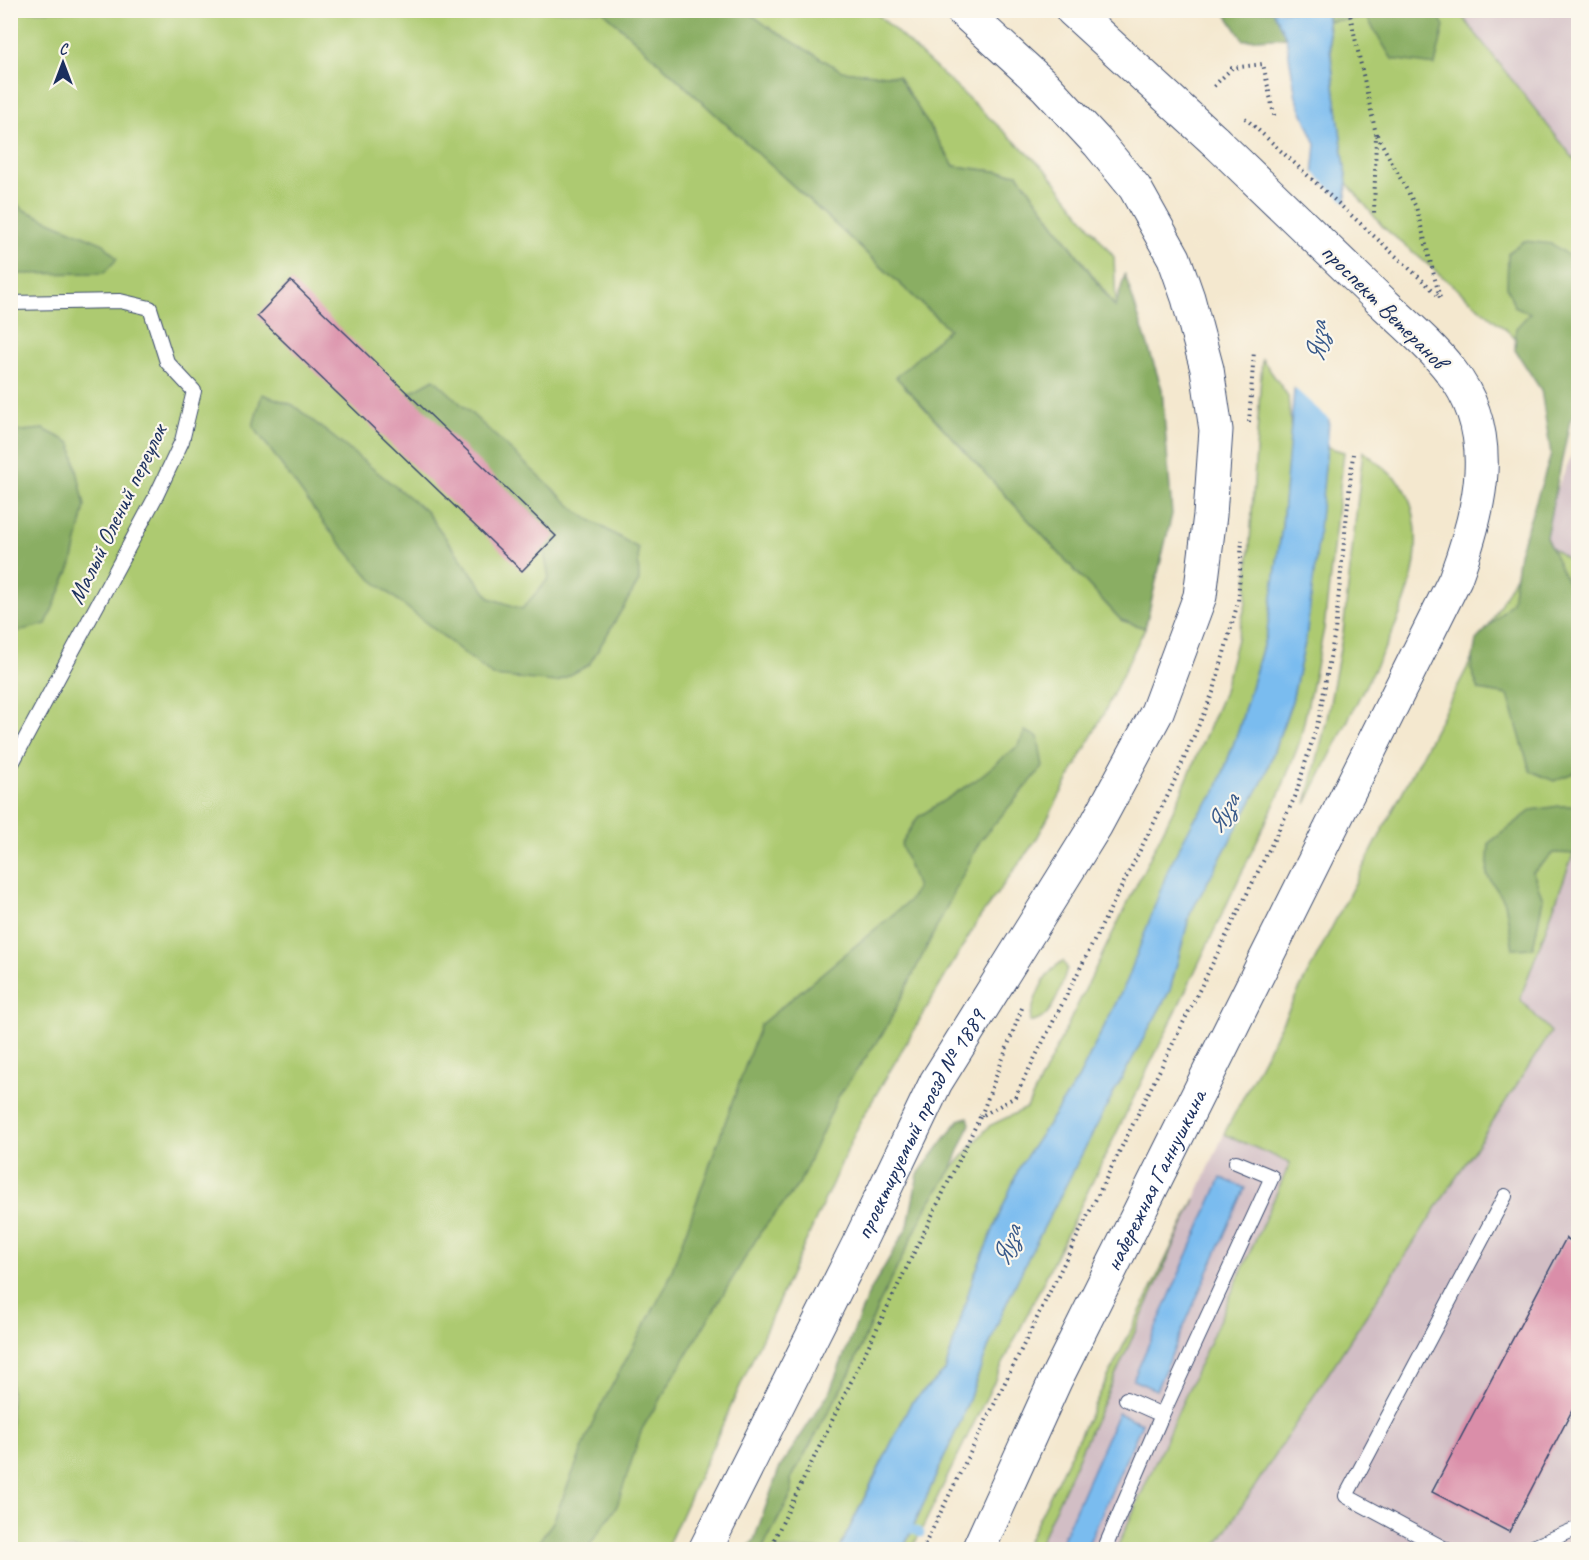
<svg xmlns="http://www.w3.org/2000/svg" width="1589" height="1560" viewBox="0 0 1589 1560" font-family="Caveat,sans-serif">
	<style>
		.industrial { fill: #d2bec5 }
		.green { fill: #adca71; stroke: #647c68; stroke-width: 1.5 }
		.forest { fill: #8aae63; stroke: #526e60; stroke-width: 1.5 }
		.water { fill: #7abcef; stroke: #4a76a6; stroke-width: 1.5 }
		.pier { fill: #f4e8cf }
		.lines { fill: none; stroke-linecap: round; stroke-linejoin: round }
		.stream { stroke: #7abcef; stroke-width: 9 }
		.building { fill: #da8ea9 }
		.lane-casing { stroke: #3c4b6f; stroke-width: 16 }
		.secondary-casing { stroke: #3c4b6f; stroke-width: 35 }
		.path { stroke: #3c4b6f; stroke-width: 4; stroke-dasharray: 1.5 4.5; stroke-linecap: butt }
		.lane { stroke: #fff; stroke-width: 14 }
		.secondary { stroke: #fff; stroke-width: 33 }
		.secondary-bridge-casing { stroke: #3c4b6f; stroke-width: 35; stroke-linecap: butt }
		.path-bridge { stroke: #3c4b6f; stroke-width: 4; stroke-dasharray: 1.5 4.5; stroke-linecap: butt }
		.secondary-bridge { stroke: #fff; stroke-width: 33 }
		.labels { text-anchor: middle; stroke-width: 4.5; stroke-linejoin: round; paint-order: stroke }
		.street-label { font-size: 24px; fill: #1b2f5e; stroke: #fbf7ec }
		.water-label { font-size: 26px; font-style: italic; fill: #38598a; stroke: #fbf7ec }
	</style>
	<rect width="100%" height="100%" fill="#fbf7ec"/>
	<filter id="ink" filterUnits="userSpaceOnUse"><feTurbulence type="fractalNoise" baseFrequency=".0167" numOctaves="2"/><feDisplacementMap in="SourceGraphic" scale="12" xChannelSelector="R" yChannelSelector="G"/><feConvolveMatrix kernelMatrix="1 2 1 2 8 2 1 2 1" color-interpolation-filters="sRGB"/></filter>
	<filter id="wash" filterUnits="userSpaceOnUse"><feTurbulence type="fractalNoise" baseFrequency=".008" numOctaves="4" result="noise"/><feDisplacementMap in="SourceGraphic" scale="24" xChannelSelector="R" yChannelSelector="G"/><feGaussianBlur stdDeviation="1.35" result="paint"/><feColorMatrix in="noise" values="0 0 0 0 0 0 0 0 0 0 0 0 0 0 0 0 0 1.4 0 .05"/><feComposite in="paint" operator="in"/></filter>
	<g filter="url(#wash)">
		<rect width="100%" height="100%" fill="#f4e8cf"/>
		<g class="industrial">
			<path d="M1458 11H1578V164Z"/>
			<path d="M1578 441V567L1536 536Z"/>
			<path d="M1578 841V1549L1214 1550 1551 1032 1520 999Z"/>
			<path d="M1224 1134 1290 1163 1116 1549 1037 1550Z"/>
		</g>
		<g class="green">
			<path d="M10 11H603L949 329 897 378 1121 620 1145 628 1103 715 1036 840 980 917 861 1120 666 1549H11Z"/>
			<path d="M747 11H874L1047 171 1114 257 1116 307 1018 174 954 166 898 76 842 72 768 27Z"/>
			<path d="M1367 11H1458L1578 164V390L1383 227 1347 183 1335 94 1328 21 1367 18Z"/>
			<path d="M1262 359 1288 396 1291 432 1282 526 1267 632 1239 729 1216 792 1194 820 1127 981 1078 1079 1020 1166 973 1278 945 1371 911 1403 839 1549 762 1550 792 1493 791 1479 851 1371 878 1306 928 1205 951 1170 989 1126 1027 1108 1179 798 1223 694 1246 603Z"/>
			<path d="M1327 447 1344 452 1324 629 1300 741 1281 790 1167 1030 912 1549 903 1550 961 1420 1000 1317 1029 1256 1113 1094 1170 990 1190 914 1264 778 1292 701 1306 638Z"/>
			<path d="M1363 451C1373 459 1401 481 1406 491 1437 560 1392 634 1361 694 1343 731 1324 767 1306 804L1327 719 1343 633Z"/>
			<path d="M1536 536 1578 567V841L1520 999 1551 1032 1214 1549 1116 1550 1290 1163 1224 1134Z"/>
			<path d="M1063 961 1067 968C1062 985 1052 1022 1030 1022 1033 1000 1043 973 1063 961Z"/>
			<path d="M1195 1199 1037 1549H1024Z"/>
		</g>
		<g class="forest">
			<path d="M603 11H747L768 27 842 71 898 76 954 166 1018 174 1115 307 1125 275 1162 389 1172 514 1145 628 1121 620 896 377 949 329Z"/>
			<path d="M1224 11H1273L1286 37 1243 40Z"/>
			<path d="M1326 11H1436L1444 26 1435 65 1392 59 1367 18 1328 21Z"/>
			<path d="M11 199 24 210 104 244 117 259 104 273 11 274Z"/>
			<path d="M1524 241 1552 244 1578 262V406L1570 421 1546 537 1567 582 1578 587V771L1554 781 1530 771 1508 695 1479 690 1471 669 1476 640 1512 602 1519 553 1551 455 1541 390 1515 350 1516 328 1530 313 1514 306 1507 287 1508 253Z"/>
			<path d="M434 379 580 514 638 548 639 581 589 665 557 682 493 676 371 579 329 530 253 426 262 394 293 405 426 511 490 598 522 609 549 578 537 517 438 447 407 394Z"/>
			<path d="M43 429 71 443 85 506 72 564 46 624 11 633V432Z"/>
			<path d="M1025 731 1038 737 1043 767 980 841 885 1030 838 1097 799 1184 760 1233 642 1429 617 1506 587 1549H533L553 1522 596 1415 667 1284 760 1025 909 901 917 888 901 844 918 817 976 780 1019 745Z"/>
			<path d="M1559 806H1578V854L1554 853 1533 872 1543 899 1533 948 1513 949 1505 902 1487 875 1489 843 1532 810Z"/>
			<path d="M968 1117 970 1124 951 1170 928 1205 878 1306 851 1371 791 1479 792 1493 762 1549H747L754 1540 779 1469 829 1393 868 1295 908 1226 918 1174 959 1120Z"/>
		</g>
		<g class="water">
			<path d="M1273 11H1326L1335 94 1347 183 1327 447 1317 550 1306 638 1292 701 1264 778 1190 914 1170 990 1113 1094 1029 1256 1000 1317 961 1420 903 1549 839 1550 911 1403 945 1371 973 1278 1020 1166 1078 1079 1127 981 1169 867 1194 820 1216 792 1239 729 1267 632 1282 526 1316 144 1296 97 1286 37Z"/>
			<path d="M1221 1178 1245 1188 1156 1390 1133 1380Z"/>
			<path d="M1118 1413 1142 1423 1086 1549H1058Z"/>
		</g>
		<path class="pier" d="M1311 170 1348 205 1332 422 1292 386Z"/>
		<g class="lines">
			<path class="stream" d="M903 1525 920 1533"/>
		</g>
		<g id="blocks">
			<g class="building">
				<path d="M291 281 556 536 522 571 257 316Z"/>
				<path d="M1566 1238 1578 1245V1399L1509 1532 1432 1492Z"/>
			</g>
		</g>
	</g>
	<g filter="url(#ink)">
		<use href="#blocks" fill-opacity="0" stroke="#3c4b6f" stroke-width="1.5"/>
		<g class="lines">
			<g class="lane-casing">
				<g id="lane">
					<path d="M10 303 120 301 150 308 167 362 194 391 182 441 156 496 10 767"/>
					<path d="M1126 1399 1162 1415"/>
					<path d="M1104 1550 1162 1415 1272 1177 1236 1162"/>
					<path d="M1447 1550 1346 1496 1505 1196"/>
					<path d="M1526 1550 1578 1528"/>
				</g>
			</g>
			<g class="secondary-casing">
				<g id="secondary">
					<path d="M1072 10 1215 141"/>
					<path id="s1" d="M705 1550 858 1245 936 1082 1096 825 1157 712 1200 596 1210 515 1216 430 1207 369 1188 298 1174 258 1135 188 1098 143 1045 86 962 10"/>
					<path id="s2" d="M978 1550 1055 1381 1455 579C1480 511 1501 433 1450 370 1430 344 1403 322 1379 299"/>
				</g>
			</g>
			<g class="path">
				<path d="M1349 10 1376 134 1374 216"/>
				<path d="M1214 86 1232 68 1263 64 1275 119"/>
				<path d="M1377 135 1416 207 1440 298 1434 291"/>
				<path d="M1249 422 1254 351"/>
				<path d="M981 1116 1022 1008"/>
				<path d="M769 1550 980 1117 1015 1097 1169 793 1214 690 1238 602 1242 540"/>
				<path d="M922 1550 1295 797 1319 718 1335 631 1353 454"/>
			</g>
			<use href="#lane" class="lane"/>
			<use href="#secondary" class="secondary"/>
			<g class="secondary-bridge-casing">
				<path id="secondary-bridge" d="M1215 141 1379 299"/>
			</g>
			<path class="path-bridge" d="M1245 118 1434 291"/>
			<use href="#secondary-bridge" class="secondary-bridge"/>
		</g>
	</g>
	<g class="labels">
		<g class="street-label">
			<text transform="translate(1384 306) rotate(45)" y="8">проспект Ветеранов</text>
			<text transform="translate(117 514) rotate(-64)" y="8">Малый Олений переулок</text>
			<text dy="8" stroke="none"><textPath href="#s1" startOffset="477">проектируемый проезд № 1889</textPath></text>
			<text dy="8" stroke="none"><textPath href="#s2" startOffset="410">набережная Ганнушкина</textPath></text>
		</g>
		<g class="water-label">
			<text transform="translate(1316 342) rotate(-86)" y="9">Яуза</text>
			<text transform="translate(1222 813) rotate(-60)" y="9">Яуза</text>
			<text transform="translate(1006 1245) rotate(-70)" y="9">Яуза</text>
		</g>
	</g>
	<rect width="1589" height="1560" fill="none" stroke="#fbf7ec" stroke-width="36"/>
	<g transform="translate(63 63)" stroke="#fbf7ec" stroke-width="4.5" paint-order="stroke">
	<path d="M0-4.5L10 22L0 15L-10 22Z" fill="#1b2f5e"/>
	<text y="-9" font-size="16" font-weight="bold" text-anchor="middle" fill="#1b2f5e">С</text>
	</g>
</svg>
